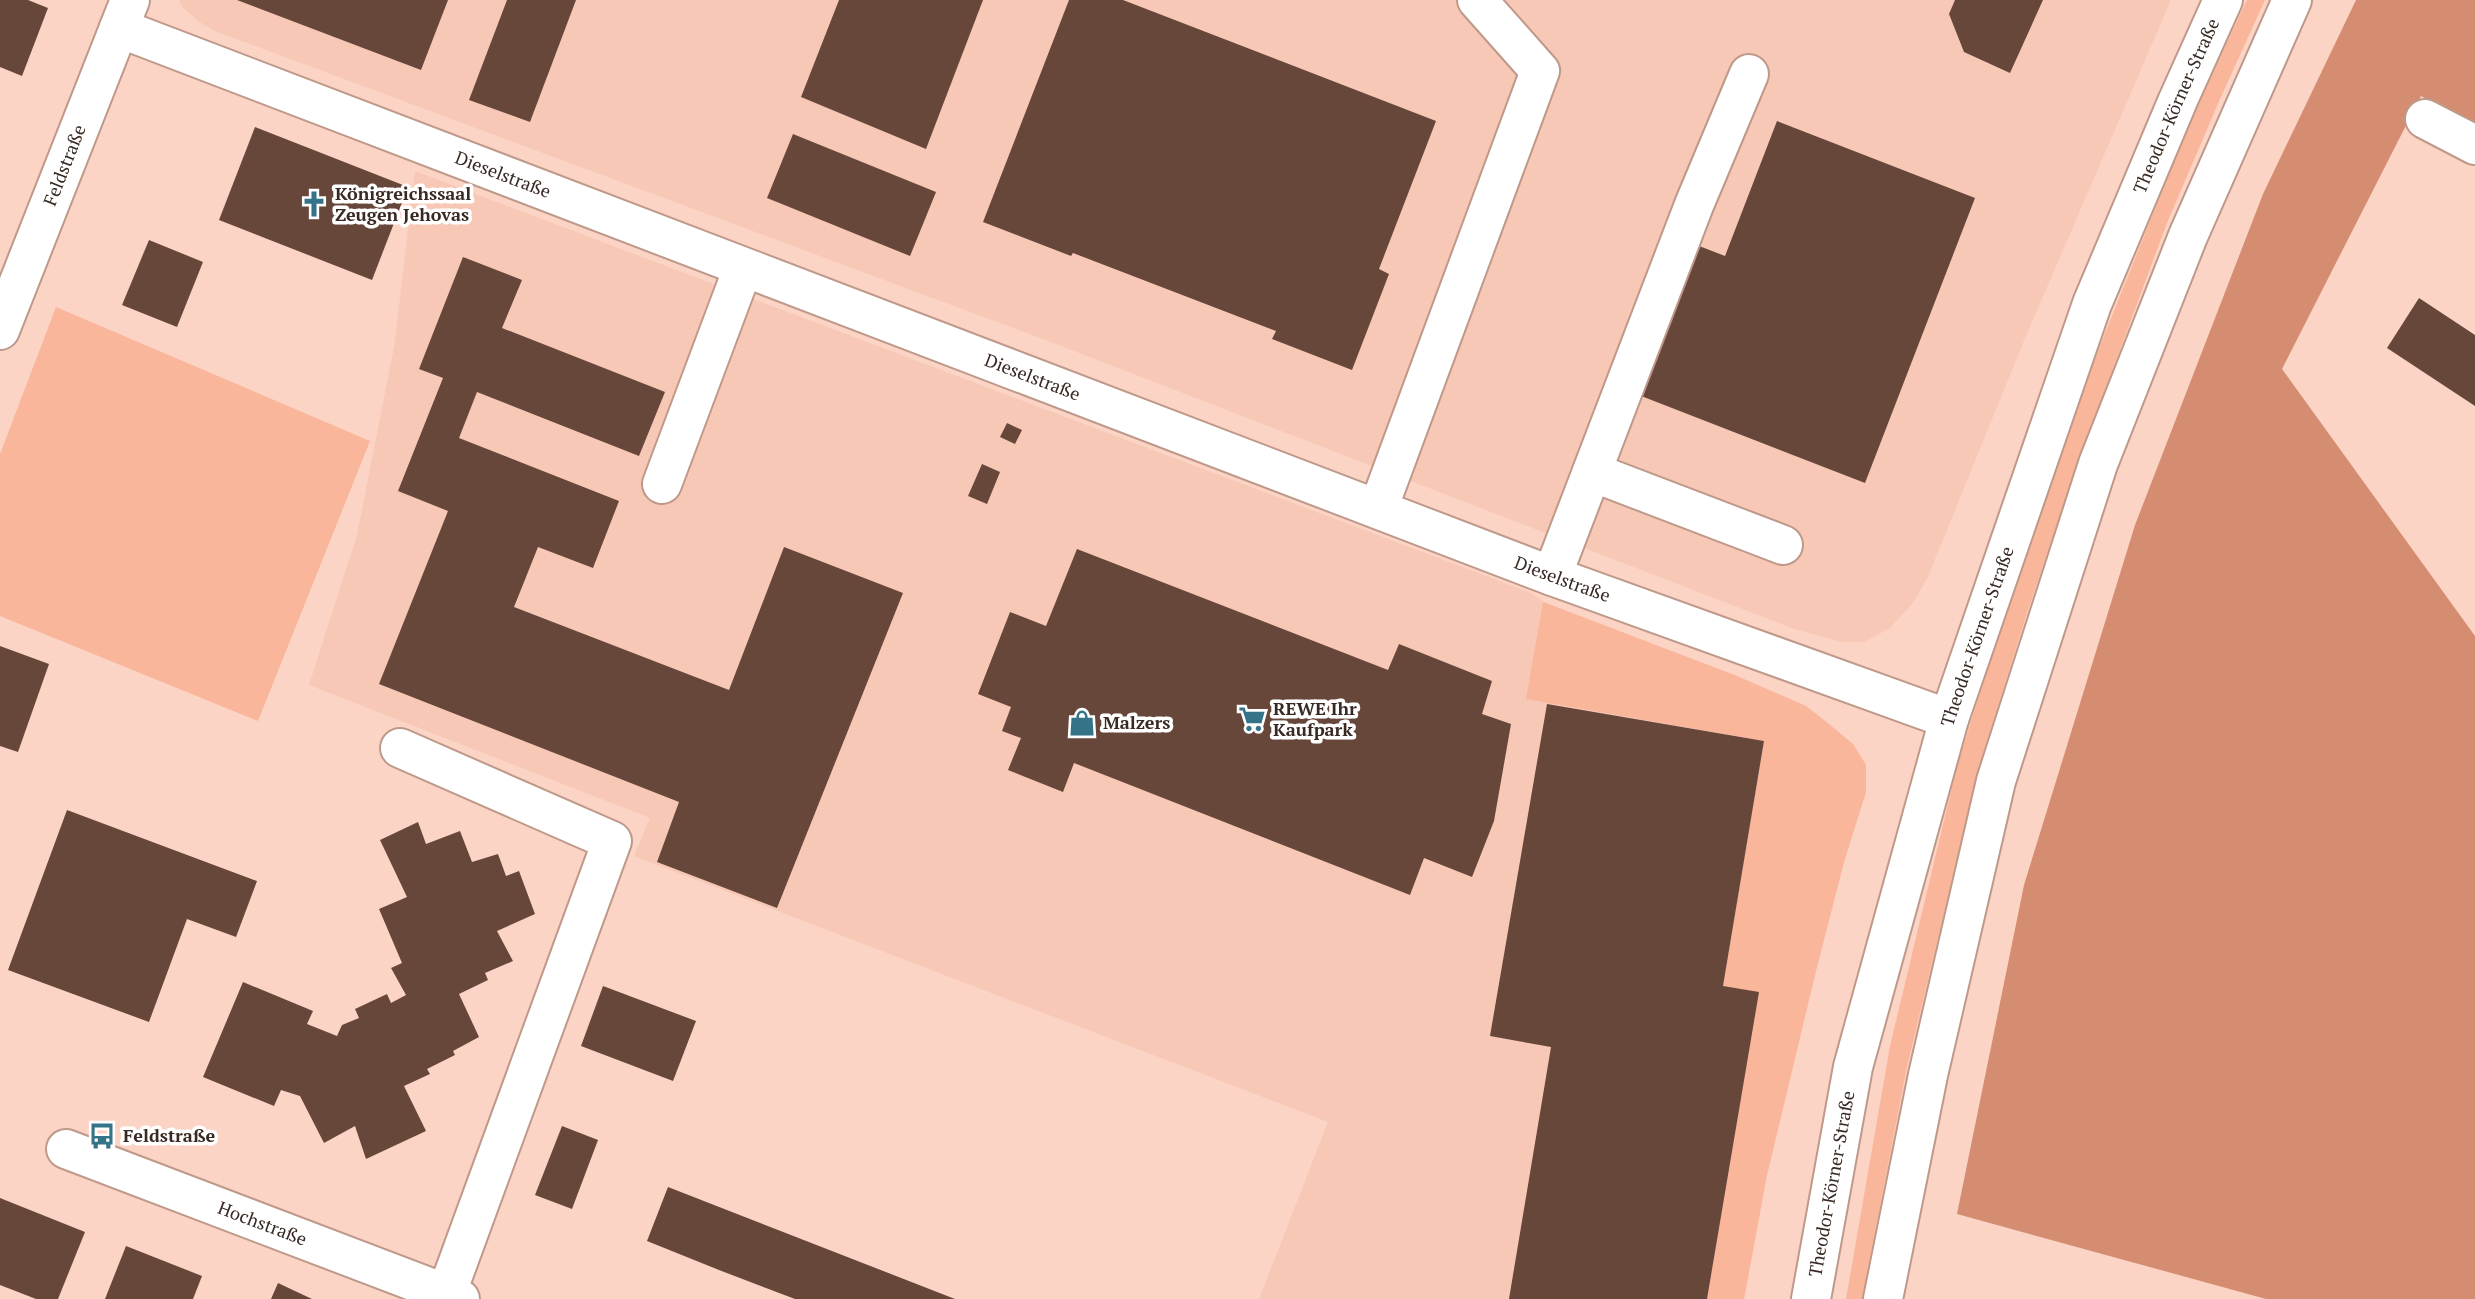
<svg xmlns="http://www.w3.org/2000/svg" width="2475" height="1299" viewBox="0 0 2475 1299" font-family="'PT Serif',serif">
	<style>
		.built { fill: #f7c8b6 }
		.green { fill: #fab69b }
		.forest { fill: #d58d71 }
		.building { fill: #68473b }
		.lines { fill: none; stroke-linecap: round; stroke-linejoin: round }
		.minor-casing { stroke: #be998a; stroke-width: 42 }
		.major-casing { stroke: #be998a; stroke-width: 42 }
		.minor { stroke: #fff; stroke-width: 38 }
		.major { stroke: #fff; stroke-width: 38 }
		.labels { text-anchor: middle; stroke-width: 7; stroke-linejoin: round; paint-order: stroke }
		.street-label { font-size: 18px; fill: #382923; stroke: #fff }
		.poi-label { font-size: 18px; font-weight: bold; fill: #382923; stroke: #fff; text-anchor: start }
	</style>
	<rect width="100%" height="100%" fill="#fcd4c5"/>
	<g class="built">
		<path d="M179 0H2171L2026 336 1927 579 1912 604 1890 628 1864 642H1842L1794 629 1056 344 215 31 201 23 183 8Z"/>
		<path d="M415 171 1531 593 1544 602 1737 676 1806 706 1829 723 1853 744 1866 765V792L1844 862 1816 971 1767 1175 1744 1299H1259L1328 1122 634 856 650 818 309 685 357 535 394 347Z"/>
	</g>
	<g class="green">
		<path d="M2247 0H2265L2220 99 2167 223 2081 455 2027 613 1980 764 1907 1067 1862 1299H1846L1890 1046 1958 762 2056 455 2196 107Z"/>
		<path d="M56 307 370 441 258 721 0 616V454Z"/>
		<path d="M1543 602 1737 676 1806 706 1853 744 1866 765V792L1844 862 1816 971 1767 1175 1744 1299H1707L1723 986 1764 741 1526 699Z"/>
	</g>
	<path class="forest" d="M2356 0H2475V125L2421 96 2282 369 2475 636V1299H2266L1957 1214 2024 885 2135 525 2263 194Z"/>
	<g class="building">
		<path d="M0 0H28L48 8 22 76 0 67Z"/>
		<path d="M237 0H448L421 70Z"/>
		<path d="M507 0H576L530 122 469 100Z"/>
		<path d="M839 0H983L926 149 801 97Z"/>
		<path d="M1069 0H1123L1436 121 1379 269 1389 274 1352 370 1272 339 1276 331 1073 253 1071 256 983 222Z"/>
		<path d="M1955 0H2043L2010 73 1964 52 1949 14Z"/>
		<path d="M1777 121 1975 198 1865 483 1636 394 1694 244 1725 256Z"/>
		<path d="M255 127 408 187 372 280 219 220Z"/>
		<path d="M793 134 936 192 910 256 767 198Z"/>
		<path d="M149 240 203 262 177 327 122 305Z"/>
		<path d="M463 257 522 280 502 328 665 392 639 456 477 392 459 438 619 501 593 568 538 547 514 607 729 690 784 547 903 593 777 908 657 862 679 802 379 684 448 511 398 491 443 378 419 369Z"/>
		<path d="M2419 298 2475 335V406L2387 348Z"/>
		<path d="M1007 423 1022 430 1015 444 1000 437Z"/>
		<path d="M982 464 1000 472 987 504 968 496Z"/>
		<path d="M1077 549 1388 670 1399 644 1492 681 1482 714 1511 724 1494 821 1472 877 1424 858 1410 895 1074 763 1063 792 1008 770 1021 738 1002 731 1011 707 978 694 1010 612 1046 626Z"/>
		<path d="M0 646 49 664 18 752 0 746Z"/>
		<path d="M1547 704 1764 741 1723 986 1759 992 1707 1299H1509L1551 1047 1490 1036Z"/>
		<path d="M67 810 257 881 236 937 187 919 149 1022 8 970Z"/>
		<path d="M418 822 426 844 460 831 472 862 498 854 506 876 519 871 535 914 497 931 513 961 485 973 488 980 459 994 479 1037 453 1051 455 1055 427 1069 430 1074 404 1086 426 1131 366 1159 355 1126 324 1143 300 1096 281 1090 274 1106 203 1077 243 982 313 1011 307 1024 337 1036 342 1025 359 1018 355 1009 387 994 391 1003 406 995 391 968 402 963 379 909 407 897 380 840Z"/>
		<path d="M603 986 696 1021 673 1081 581 1046Z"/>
		<path d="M562 1126 598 1140 572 1209 535 1195Z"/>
		<path d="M668 1187 955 1299H795L719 1270 647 1241Z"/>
		<path d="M0 1198 85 1232 58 1299H36L0 1285Z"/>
		<path d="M126 1246 202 1276 193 1299H105Z"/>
		<path d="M278 1283 312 1299H271Z"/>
	</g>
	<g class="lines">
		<g class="minor-casing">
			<g id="minor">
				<path id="s1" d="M119 28 1552 576 1949 719"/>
				<path d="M2425 119 2475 145"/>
				<path id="s2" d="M0 330 130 0"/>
				<path d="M1592 472 1783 545"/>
				<path d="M662 484 743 268"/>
				<path d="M1378 509 1540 71 1477 0"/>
				<path d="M1552 576 1694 205 1749 74"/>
				<path d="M400 748 612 841 446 1295"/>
				<path id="s3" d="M66 1149 460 1299"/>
			</g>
		</g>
		<g class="major-casing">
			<g id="major">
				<path id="s4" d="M1811 1299 1853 1067 1949 719 2092 304 2178 100 2223 0"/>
				<path d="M1883 1299 1928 1075 1996 781 2098 464 2188 236 2292 0"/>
			</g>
		</g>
		<use href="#minor" class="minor"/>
		<use href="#major" class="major"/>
	</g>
	<defs>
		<g id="church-bare" transform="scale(2.1)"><path d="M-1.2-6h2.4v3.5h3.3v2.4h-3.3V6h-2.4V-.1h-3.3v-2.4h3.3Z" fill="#347388" stroke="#fff" stroke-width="2.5" paint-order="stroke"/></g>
		<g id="supermarket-bare" transform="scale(2.1)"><path d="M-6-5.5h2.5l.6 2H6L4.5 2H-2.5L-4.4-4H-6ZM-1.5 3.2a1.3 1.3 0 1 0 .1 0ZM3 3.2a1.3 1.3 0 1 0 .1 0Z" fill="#347388" stroke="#fff" stroke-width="2.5" paint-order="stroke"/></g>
		<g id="shop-bare" transform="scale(2.1)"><path d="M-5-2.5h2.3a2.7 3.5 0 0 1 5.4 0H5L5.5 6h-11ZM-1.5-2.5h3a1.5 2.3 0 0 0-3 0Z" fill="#347388" stroke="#fff" stroke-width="2.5" paint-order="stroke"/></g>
		<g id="bus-bare" transform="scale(2.1)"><path d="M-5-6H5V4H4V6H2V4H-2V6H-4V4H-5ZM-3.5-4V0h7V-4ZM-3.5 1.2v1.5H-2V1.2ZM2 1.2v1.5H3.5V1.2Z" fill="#347388" stroke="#fff" stroke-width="2.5" paint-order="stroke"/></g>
	</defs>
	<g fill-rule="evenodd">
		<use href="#church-bare" x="314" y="204"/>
		<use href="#supermarket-bare" x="1252" y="719"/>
		<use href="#shop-bare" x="1082" y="723"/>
		<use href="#bus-bare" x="102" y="1136"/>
	</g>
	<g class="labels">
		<g class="street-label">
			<text dy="6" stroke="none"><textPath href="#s4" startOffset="1251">Theodor-Körner-Straße</textPath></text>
			<text dy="6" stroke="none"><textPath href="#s2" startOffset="177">Feldstraße</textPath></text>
			<text dy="6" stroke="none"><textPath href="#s1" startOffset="411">Dieselstraße</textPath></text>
			<text dy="6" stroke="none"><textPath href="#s1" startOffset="978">Dieselstraße</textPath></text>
			<text dy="6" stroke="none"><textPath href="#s1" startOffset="1545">Dieselstraße</textPath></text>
			<text dy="6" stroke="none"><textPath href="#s4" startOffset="684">Theodor-Körner-Straße</textPath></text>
			<text dy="6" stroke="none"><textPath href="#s4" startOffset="117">Theodor-Körner-Straße</textPath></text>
			<text dy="6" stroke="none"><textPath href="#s3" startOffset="210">Hochstraße</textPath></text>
		</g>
		<g class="poi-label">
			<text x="335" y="200">Königreichssaal<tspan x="335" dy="21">Zeugen Jehovas</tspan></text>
			<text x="1273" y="715">REWE Ihr<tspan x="1273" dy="21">Kaufpark</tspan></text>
			<text x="1103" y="729">Malzers</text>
			<text x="123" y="1142">Feldstraße</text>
		</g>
	</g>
</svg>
